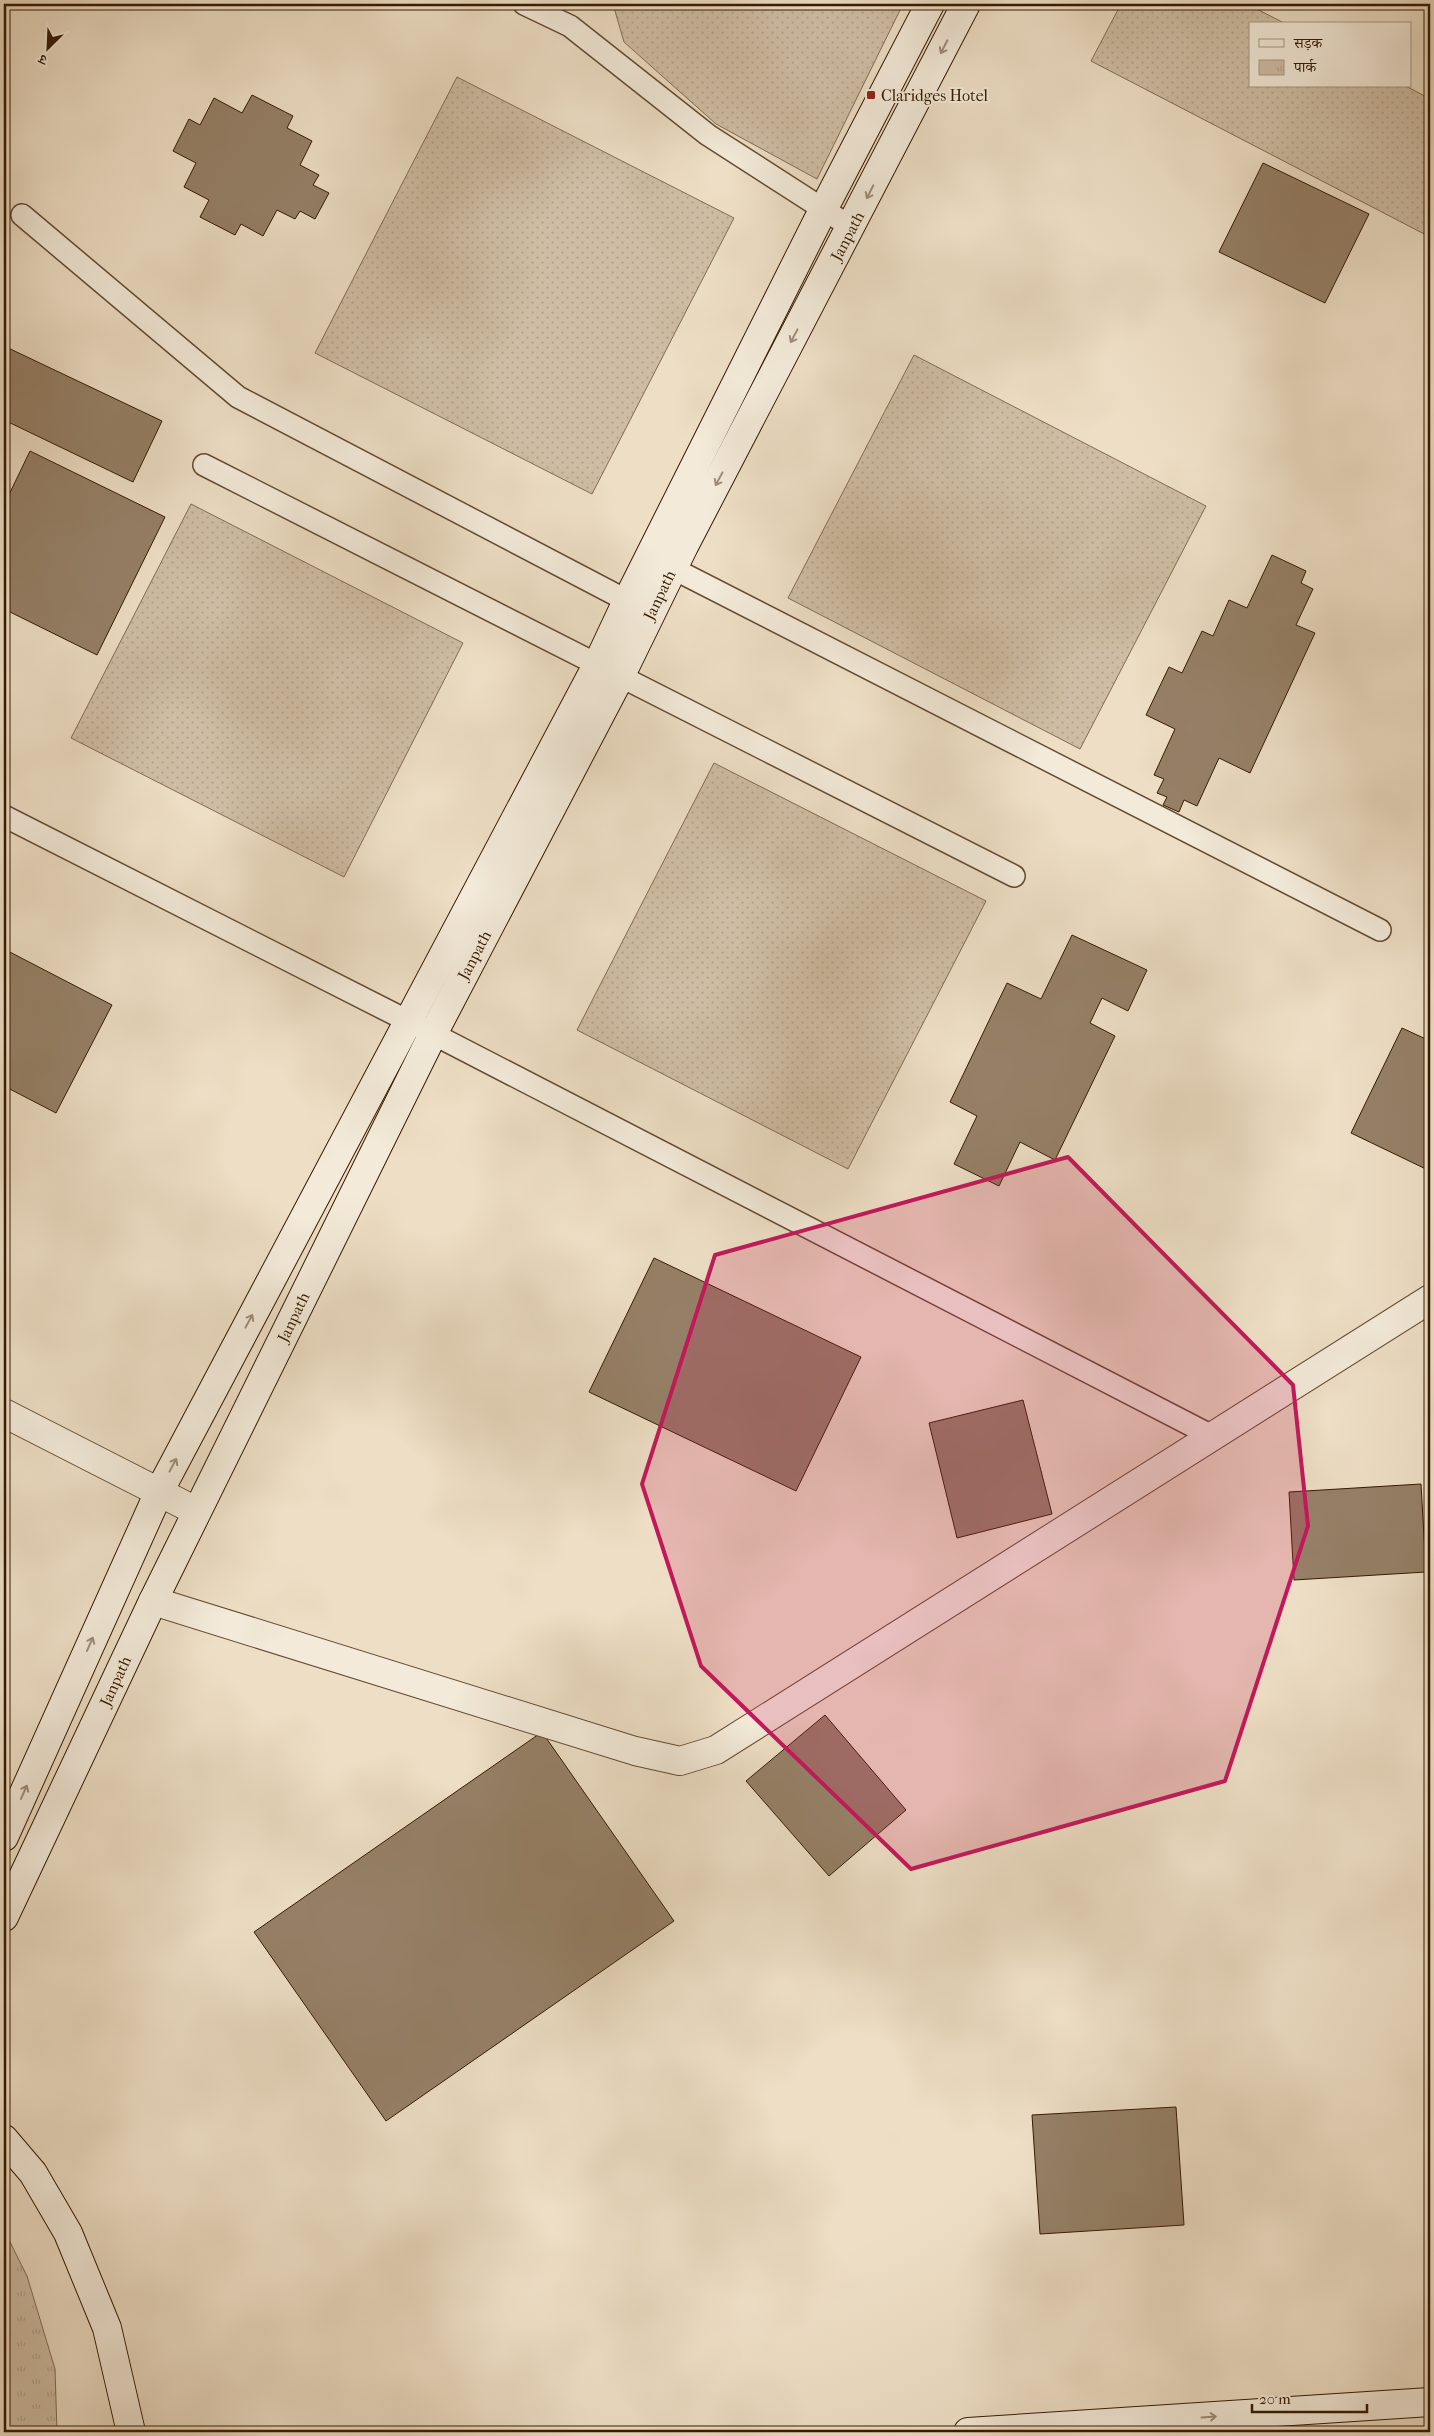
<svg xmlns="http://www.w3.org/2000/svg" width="1434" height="2436" viewBox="0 0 1434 2436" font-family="'IM FELL French Canon','Noto Serif Devanagari',serif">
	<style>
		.grass { fill: url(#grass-dots); stroke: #826c52 }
		.park { fill: url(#park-tufts); stroke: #826c52 }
		.building { fill: #958067; stroke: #361a01 }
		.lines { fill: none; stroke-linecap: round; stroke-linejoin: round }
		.service-casing { stroke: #644b32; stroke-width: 24 }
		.minor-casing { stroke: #644b32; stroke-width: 30 }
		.secondary-casing { stroke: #361a01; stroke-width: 30 }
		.service { stroke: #f3ead9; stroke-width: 21 }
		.minor { stroke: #f3ead9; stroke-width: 28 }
		.secondary { stroke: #f3ead9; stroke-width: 28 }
		.oneway { stroke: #9e8c78 }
		.marked { fill: #c2185b; fill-opacity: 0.2; stroke: #c2185b; stroke-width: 4; stroke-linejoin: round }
		.poi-dot { fill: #8f2418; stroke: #f3ead9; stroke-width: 2 }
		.labels { text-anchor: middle; stroke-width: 4; stroke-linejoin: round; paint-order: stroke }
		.poi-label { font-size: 16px; fill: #361a01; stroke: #f3ead9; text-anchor: start }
		.street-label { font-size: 16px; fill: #361a01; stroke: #f3ead9 }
	</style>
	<defs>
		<pattern id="grass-dots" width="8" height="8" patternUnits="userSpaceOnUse" patternTransform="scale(1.25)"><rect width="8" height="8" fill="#cebda4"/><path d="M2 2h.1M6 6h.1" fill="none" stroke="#b2a28b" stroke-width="1.8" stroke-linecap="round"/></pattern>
		<pattern id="park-tufts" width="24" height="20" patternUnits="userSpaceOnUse" patternTransform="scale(1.25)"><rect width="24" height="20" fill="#cebda4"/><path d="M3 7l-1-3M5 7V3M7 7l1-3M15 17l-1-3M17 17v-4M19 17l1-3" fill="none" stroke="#b2a28b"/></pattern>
	</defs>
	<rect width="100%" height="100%" fill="#eddec5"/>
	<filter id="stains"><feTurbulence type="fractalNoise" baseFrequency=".004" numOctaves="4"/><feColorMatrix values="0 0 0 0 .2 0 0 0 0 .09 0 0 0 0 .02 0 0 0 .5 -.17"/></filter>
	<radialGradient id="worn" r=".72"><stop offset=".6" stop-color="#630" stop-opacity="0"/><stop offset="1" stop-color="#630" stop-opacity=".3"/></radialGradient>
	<g class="grass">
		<path d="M613 4H903L817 179 716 124 624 42Z"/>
		<path d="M1121 4H1247L1286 24H1250V86H1406L1430 99V237L1091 61Z"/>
		<path d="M457 77 734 218 592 494 315 353Z"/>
		<path d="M914 355 1206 506 1080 749 788 598Z"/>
		<path d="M191 504 463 643 344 877 71 738Z"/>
		<path d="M714 763 986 901 848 1169 577 1030Z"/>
	</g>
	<path class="park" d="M4 2230 27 2276 55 2369 57 2432H4Z"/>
	<g class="building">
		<path d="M252 95 293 116 287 128 312 141 300 165 319 175 313 185 329 193 315 219 300 211 295 219 277 210 263 236 241 224 235 235 200 217 209 200 184 187 196 163 173 151 189 119 200 125 214 98 242 113Z"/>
		<path d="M1263 163 1369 214 1325 303 1219 252Z"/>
		<path d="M4 346 162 421 133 482 4 420Z"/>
		<path d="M30 451 165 517 97 655 4 609V505Z"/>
		<path d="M1272 555 1306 571 1301 583 1313 589 1296 625 1315 633 1250 773 1219 758 1197 806 1184 800 1179 812 1163 805 1167 797 1157 793 1164 779 1154 775 1175 729 1146 715 1169 667 1182 673 1202 631 1213 636 1229 600 1247 608Z"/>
		<path d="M1072 935 1147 970 1128 1011 1102 998 1090 1023 1115 1036 1055 1160 1020 1142 999 1186 954 1164 977 1116 950 1102 1007 983 1041 999Z"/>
		<path d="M4 949 112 1005 56 1113 4 1086Z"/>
		<path d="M1402 1028 1430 1041V1171L1351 1133Z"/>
		<path d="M654 1258 861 1357 796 1491 589 1392Z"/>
		<path d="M1023 1400 1052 1514 957 1538 929 1423Z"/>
		<path d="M1421 1484 1426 1572 1294 1580 1289 1492Z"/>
		<path d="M825 1715 906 1810 829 1876 746 1781Z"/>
		<path d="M542 1732 674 1921 386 2121 254 1932Z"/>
		<path d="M1176 2107 1184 2225 1040 2234 1032 2115Z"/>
	</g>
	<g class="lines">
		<g class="service-casing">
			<g id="service">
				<path d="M524 4 570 26 708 135 851 227"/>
				<path d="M22 215 238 397 641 608"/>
				<path d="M204 465 1014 876"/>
				<path d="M672 568 1380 930"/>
				<path d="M4 816 408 1021 1212 1436"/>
			</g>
		</g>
		<g class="minor-casing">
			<g id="minor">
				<path d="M4 1413 196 1511"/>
				<path d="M153 1601 635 1751 680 1761 716 1750 1430 1299"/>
			</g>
		</g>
		<g class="secondary-casing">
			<g id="secondary">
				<path d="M4 1837 159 1492 597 665 627 601 823 210 930 4"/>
				<path d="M4 1917 153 1601 433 1034 620 677 684 546 966 4"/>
				<path d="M4 2139 33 2173 68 2233 107 2328 131 2432"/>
				<path d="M968 2432 1430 2402"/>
			</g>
		</g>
		<use href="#service" class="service"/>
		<use href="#minor" class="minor"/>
		<use href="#secondary" class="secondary"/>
	</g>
	<defs><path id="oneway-shaft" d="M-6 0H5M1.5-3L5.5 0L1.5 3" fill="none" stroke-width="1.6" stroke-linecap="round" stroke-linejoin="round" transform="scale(1.25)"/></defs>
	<g class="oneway">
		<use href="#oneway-shaft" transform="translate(944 47) rotate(117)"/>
		<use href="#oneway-shaft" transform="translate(870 192) rotate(117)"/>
		<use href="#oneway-shaft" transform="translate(794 336) rotate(118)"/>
		<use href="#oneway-shaft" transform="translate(719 479) rotate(118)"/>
		<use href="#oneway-shaft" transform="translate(249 1321) rotate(-62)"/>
		<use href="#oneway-shaft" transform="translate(173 1465) rotate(-62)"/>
		<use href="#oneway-shaft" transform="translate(90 1644) rotate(-66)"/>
		<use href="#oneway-shaft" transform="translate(24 1792) rotate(-66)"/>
		<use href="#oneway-shaft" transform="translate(1209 2417) rotate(-4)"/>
	</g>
	<path class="marked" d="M1068 1157 1293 1385 1308 1526 1225 1781 911 1869 701 1666 642 1484 715 1255Z"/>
	<rect class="poi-dot" x="866" y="90" width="10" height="10" rx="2.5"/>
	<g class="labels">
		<g class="poi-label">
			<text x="881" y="101">Claridges Hotel</text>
		</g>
		<g class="street-label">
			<text transform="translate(847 236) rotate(-62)" y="6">Janpath</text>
			<text transform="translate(659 595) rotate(-64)" y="6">Janpath</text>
			<text transform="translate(474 955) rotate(-62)" y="6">Janpath</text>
			<text transform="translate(293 1317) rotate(-64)" y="6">Janpath</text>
			<text transform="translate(115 1681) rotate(-65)" y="6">Janpath</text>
		</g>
	</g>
	<rect width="1434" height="2436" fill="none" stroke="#eddec5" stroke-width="20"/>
	<rect x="5" y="5" width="1424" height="2426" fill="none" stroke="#361a01" stroke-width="2.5"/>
	<rect x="10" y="10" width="1414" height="2416" fill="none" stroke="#361a01"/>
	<rect x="1249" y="22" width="162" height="65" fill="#f3ead9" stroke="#a79783"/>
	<rect x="1259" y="39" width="25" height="8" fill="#f3ead9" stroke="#a79783"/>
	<text x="1294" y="48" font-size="15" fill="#361a01">सड़क</text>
	<rect x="1259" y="60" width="25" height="15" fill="url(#park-tufts)" stroke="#a79783"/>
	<text x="1294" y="72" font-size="15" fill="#361a01">पार्क</text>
	<g transform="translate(48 48) rotate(204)" stroke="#f3ead9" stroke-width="4" paint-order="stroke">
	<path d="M0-4L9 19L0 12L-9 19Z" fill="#361a01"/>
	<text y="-8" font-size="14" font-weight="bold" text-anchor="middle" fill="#361a01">उ</text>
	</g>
	<path d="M1252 2404v8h115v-8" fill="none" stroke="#361a01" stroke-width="2.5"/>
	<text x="1259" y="2404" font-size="15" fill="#361a01" stroke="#f3ead9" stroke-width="4" paint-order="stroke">20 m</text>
	<rect width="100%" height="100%" filter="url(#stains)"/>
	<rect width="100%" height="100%" fill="url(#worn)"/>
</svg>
